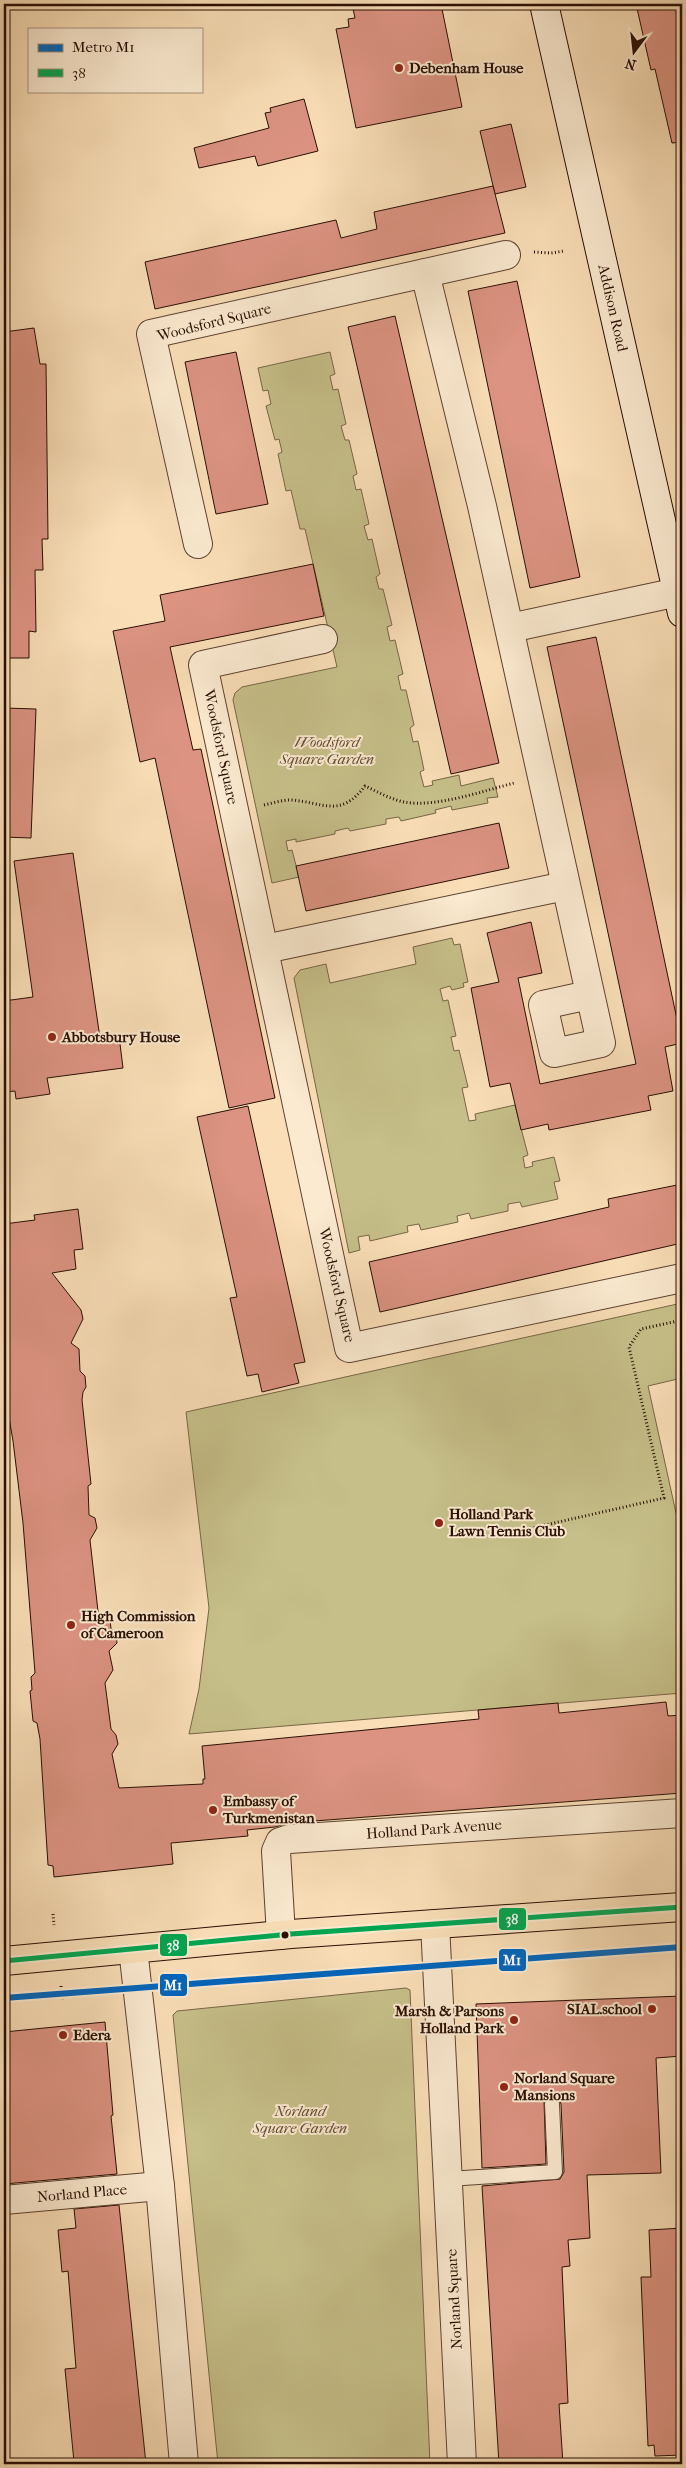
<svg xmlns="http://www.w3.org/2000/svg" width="686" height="2468" viewBox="0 0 686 2468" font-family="'IM FELL French Canon',serif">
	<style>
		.green { fill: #c6bf89; stroke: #786646 }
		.building { fill: #dc9382; stroke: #290e03 }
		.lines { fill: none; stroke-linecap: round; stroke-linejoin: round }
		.lane-casing { stroke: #5d4230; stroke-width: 16 }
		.street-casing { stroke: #5d4230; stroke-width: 30 }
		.secondary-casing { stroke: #290e03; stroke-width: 30 }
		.primary-casing { stroke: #290e03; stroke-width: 30 }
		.path { stroke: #290e03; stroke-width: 3; stroke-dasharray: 1 2.5; stroke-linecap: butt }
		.lane { stroke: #fbead0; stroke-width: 14 }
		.street { stroke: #fbead0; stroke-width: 28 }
		.secondary { stroke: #fbead0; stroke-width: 28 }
		.primary { stroke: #f9deb7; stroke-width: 28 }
		.bus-1-casing { stroke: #fbead0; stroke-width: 9 }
		.bus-1 { stroke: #00a651; stroke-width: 5 }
		.metro-1-casing { stroke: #fbead0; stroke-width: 10 }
		.metro-1 { stroke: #0065bd; stroke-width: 6 }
		.poi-dot { fill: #8f2418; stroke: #fbead0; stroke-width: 2 }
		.bus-dot { fill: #290e03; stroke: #fbead0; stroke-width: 2 }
		.labels { text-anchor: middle; stroke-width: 4; stroke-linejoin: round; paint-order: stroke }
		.poi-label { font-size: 15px; font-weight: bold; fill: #290e03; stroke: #fbead0; text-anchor: start }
		.street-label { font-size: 15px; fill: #290e03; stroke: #fbead0 }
		.park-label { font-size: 15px; font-style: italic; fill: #604c32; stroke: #fbead0 }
		.line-badge { stroke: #fbead0; stroke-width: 2 }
		.badge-label { font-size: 14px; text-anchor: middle; font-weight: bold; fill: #fff }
	</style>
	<rect width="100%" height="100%" fill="#f9deb7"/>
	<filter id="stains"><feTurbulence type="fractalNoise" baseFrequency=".004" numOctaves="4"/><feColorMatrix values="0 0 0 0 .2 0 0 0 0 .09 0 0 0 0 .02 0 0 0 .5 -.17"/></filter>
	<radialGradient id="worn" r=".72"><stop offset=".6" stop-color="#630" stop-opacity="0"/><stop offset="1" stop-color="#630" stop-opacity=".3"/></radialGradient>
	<g class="green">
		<path d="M330 352 335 374 330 376 333 390 338 389 346 424 341 426 345 440H349L357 474 353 476 356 490 361 489 369 524 364 526 368 540 372 539 380 574 376 577 379 589H383L392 625 387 627 390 641 395 640 403 674 398 676 401 690H406L414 725 410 728 413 742 418 741 424 770 420 772 424 787 433 785 432 781 459 775 461 786 493 778 498 797 487 798 488 803 452 810 451 806 435 810 436 813 401 821 399 817 386 819V824L350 831 348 828 335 831V834L296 842V839L286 841 288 851 292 850 299 877 272 883 233 700 235 693 242 687 337 667 305 529H300L291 490 286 491 278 454 282 452 279 439 275 440 266 406 271 404 268 390 263 391 258 368Z"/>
		<path d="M452 938 454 945 460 944 468 982 463 983 464 987 452 990 450 986 440 989 443 1001 448 1000 456 1036 451 1037 454 1051 459 1050 468 1087 462 1088 469 1121 476 1120 475 1114 515 1105 528 1155 523 1157 525 1168 533 1166 532 1162 554 1157 560 1181 554 1182 558 1199 522 1207 520 1202 508 1204V1211L471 1219 469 1213 457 1216 458 1222 421 1230 419 1224 407 1226 408 1232 370 1241 369 1235 358 1237 360 1250 349 1253 294 978 300 970 326 964 330 983 416 964 413 947Z"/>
		<path d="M682 1303V1378L648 1386 682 1540V1693L189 1734 199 1689 209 1608 186 1412Z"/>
		<path d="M406 1988 410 1990 430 2464H218L173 2015 177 2011Z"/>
	</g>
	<g class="building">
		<path d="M352 4H441L462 107 356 128 336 29 349 27 348 19 355 18Z"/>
		<path d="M636 4H682V142L672 143 655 69 651 70Z"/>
		<path d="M304 99 318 151 258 166 255 156 199 168 194 148 269 128 265 113 271 112 270 108Z"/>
		<path d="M511 124 526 187 495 194 480 131Z"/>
		<path d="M493 186 505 233 155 309 145 262 336 220 341 238 377 229 374 212Z"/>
		<path d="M517 281 580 577 530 588 468 291Z"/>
		<path d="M395 316 499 763 451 774 348 327Z"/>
		<path d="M34 328 40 364H46L48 539H42L43 570H35L36 632 29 631V658H4V332Z"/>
		<path d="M236 352 268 504 216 514 185 362Z"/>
		<path d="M313 564 324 616 170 647 193 750 201 749 275 1098 229 1108 155 758 140 762 113 631 165 621 160 595Z"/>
		<path d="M596 637 682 1043 665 1047 673 1091 648 1096 651 1110 549 1130 548 1124 521 1130 510 1083 490 1087 471 988 499 982 487 933 531 922 542 973 518 978 540 1084 636 1064 547 647Z"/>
		<path d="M4 708 36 709 31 838 4 837Z"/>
		<path d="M499 823 509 868 306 911 296 866Z"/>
		<path d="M73 853 100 1038 119 1036 123 1068 47 1078 50 1094 16 1099 15 1091 7 1092 4 1064V1001L33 997 14 861Z"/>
		<path d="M248 1106 305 1362 294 1364 299 1383 262 1392 258 1374 247 1376 230 1298 237 1297 197 1117Z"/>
		<path d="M682 1184V1243L380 1312 369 1262 609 1207 608 1199Z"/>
		<path d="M78 1209 83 1249 74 1250 76 1269 52 1273 81 1310 83 1319 71 1343 79 1349 80 1371 85 1376 86 1387 83 1392 82 1400 91 1484 88 1486 89 1515 95 1518 97 1528 90 1540 99 1620 110 1619 111 1629 116 1633 117 1643 109 1651 113 1670 105 1683 111 1729 116 1735 118 1744 112 1754 119 1788 203 1784V1779H205L202 1746 479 1719 478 1710 558 1703 559 1713 666 1702 668 1716 682 1715V1793L288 1823 275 1827 247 1830 248 1836 171 1843 173 1864 54 1877 53 1866 48 1865 40 1739 37 1723 33 1721 30 1691 32 1690 31 1677 35 1673 23 1523 13 1441 5 1394 9 1391 4 1351V1224L35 1220 34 1215Z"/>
		<path d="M682 1996V2056L656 2058 661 2173 587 2175 590 2238 568 2240 570 2266 562 2267 568 2403 559 2404 563 2464H499L482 2186 560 2179 564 2172 561 2104 559 2099 552 2095 544 2100 546 2164 482 2168 476 2004Z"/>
		<path d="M105 2022 113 2115 111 2116 117 2174 4 2184V2032Z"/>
		<path d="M119 2205 146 2464H86V2461L74 2462 65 2369 76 2368 68 2271 62 2272 58 2230 76 2228 74 2209Z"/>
		<path d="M682 2228V2455L655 2456 654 2445 648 2446 641 2277H651L649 2230Z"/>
	</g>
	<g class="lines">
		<g class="lane-casing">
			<path id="lane" d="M448 2179 555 2172 552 2104"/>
		</g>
		<g class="street-casing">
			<g id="street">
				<path d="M425 273 482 506 601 1043 554 1053 543 1005 589 995"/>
				<path d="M198 544 151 334 506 255"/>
				<path d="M510 628 678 592"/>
				<path d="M323 639 203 665 349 1348 682 1278"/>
				<path d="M265 949 565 886"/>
				<path d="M435 1924 462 2464"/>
				<path d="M281 1935 276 1851 280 1842 289 1839 682 1813"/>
				<path d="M133 1949 160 2186 184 2464"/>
				<path d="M4 2200 160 2186"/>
			</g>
		</g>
		<g class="secondary-casing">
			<path id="secondary" d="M544 4 682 613"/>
		</g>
		<g class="primary-casing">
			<path id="primary" d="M4 1961 291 1934 682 1907"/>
		</g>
		<g class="path">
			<path d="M534 252 551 253 564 251"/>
			<path d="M264 805C273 803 282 800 291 800 323 802 340 819 365 786 378 792 390 799 404 802 435 808 483 791 514 783"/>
			<path d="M510 1533 664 1498 629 1347 641 1329 682 1320"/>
			<path d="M53 1914 54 1925"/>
			<path d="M61 1986 62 2000"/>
		</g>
		<use href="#lane" class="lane"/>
		<use href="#street" class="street"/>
		<use href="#secondary" class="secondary"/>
		<use href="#primary" class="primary"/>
		<g class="bus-1-casing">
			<path id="bus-1" d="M4 1961 291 1934 682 1907"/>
		</g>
		<use href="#bus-1" class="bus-1"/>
		<g class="metro-1-casing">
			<path id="metro-1" d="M4 1998 682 1947"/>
		</g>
		<use href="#metro-1" class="metro-1"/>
	</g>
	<g class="poi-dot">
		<circle cx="399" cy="68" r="5"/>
		<circle cx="52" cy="1037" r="5"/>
		<circle cx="439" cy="1523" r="5"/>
		<circle cx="71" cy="1625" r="5"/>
		<circle cx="213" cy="1810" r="5"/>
		<circle cx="652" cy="2009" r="5"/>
		<circle cx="514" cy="2020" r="5"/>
		<circle cx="63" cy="2035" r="5"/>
		<circle cx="504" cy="2087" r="5"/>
	</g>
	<circle class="bus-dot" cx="285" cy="1935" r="4.5"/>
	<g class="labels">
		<g class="poi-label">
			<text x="409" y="73">Debenham House</text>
			<text x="62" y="1042">Abbotsbury House</text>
			<text x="449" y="1519">Holland Park<tspan x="449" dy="17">Lawn Tennis Club</tspan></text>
			<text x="81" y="1621">High Commission<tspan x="81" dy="17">of Cameroon</tspan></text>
			<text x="223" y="1806">Embassy of<tspan x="223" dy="17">Turkmenistan</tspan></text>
			<text x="642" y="2014" text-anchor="end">SIAL.school</text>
			<text x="504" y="2016" text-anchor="end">Marsh &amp; Parsons<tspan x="504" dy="17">Holland Park</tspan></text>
			<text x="73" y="2040">Edera</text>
			<text x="514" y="2083">Norland Square<tspan x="514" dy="17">Mansions</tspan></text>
		</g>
		<g class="street-label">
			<text transform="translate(613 308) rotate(77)" y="5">Addison Road</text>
			<text transform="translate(214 322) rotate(-14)" y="5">Woodsford Square</text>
			<text transform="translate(221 747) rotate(78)" y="5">Woodsford Square</text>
			<text transform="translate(337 1285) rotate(77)" y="5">Woodsford Square</text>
			<text transform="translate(434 1829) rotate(-4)" y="5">Holland Park Avenue</text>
			<text transform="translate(82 2193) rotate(-5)" y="5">Norland Place</text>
			<text transform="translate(454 2299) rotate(-93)" y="5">Norland Square</text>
		</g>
		<g class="park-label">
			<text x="327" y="747">Woodsford<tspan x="327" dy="17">Square Garden</tspan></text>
			<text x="300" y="2116">Norland<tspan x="300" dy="17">Square Garden</tspan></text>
		</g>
	</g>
	<g class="line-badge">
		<rect x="498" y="1907" width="29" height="24" rx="5" fill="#00a651"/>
		<rect x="159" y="1933" width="29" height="24" rx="5" fill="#00a651"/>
		<rect x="498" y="1948" width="29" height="24" rx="5" fill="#0065bd"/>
		<rect x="159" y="1973" width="29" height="24" rx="5" fill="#0065bd"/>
	</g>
	<g class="badge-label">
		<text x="512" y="1924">38</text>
		<text x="173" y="1950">38</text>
		<text x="512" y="1965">M1</text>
		<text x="173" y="1990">M1</text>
	</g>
	<rect width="686" height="2468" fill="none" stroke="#f9deb7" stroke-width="20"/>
	<rect x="5" y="5" width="676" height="2458" fill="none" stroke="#290e03" stroke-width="2.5"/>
	<rect x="10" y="10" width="666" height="2448" fill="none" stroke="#290e03"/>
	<rect x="28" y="28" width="175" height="65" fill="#fbead0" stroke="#a7927e"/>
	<rect x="38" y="44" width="25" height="8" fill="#0065bd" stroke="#a7927e"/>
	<text x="72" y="52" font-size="15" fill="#290e03">Metro M1</text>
	<rect x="38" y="69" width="25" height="8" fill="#00a651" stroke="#a7927e"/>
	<text x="72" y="78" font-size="15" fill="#290e03">38</text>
	<g transform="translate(634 52) rotate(195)" stroke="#fbead0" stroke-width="4" paint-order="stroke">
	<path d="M0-4L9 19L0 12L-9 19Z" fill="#290e03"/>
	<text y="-8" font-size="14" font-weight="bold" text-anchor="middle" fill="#290e03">N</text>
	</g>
	<rect width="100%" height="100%" filter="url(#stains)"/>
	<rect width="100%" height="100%" fill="url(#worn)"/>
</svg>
